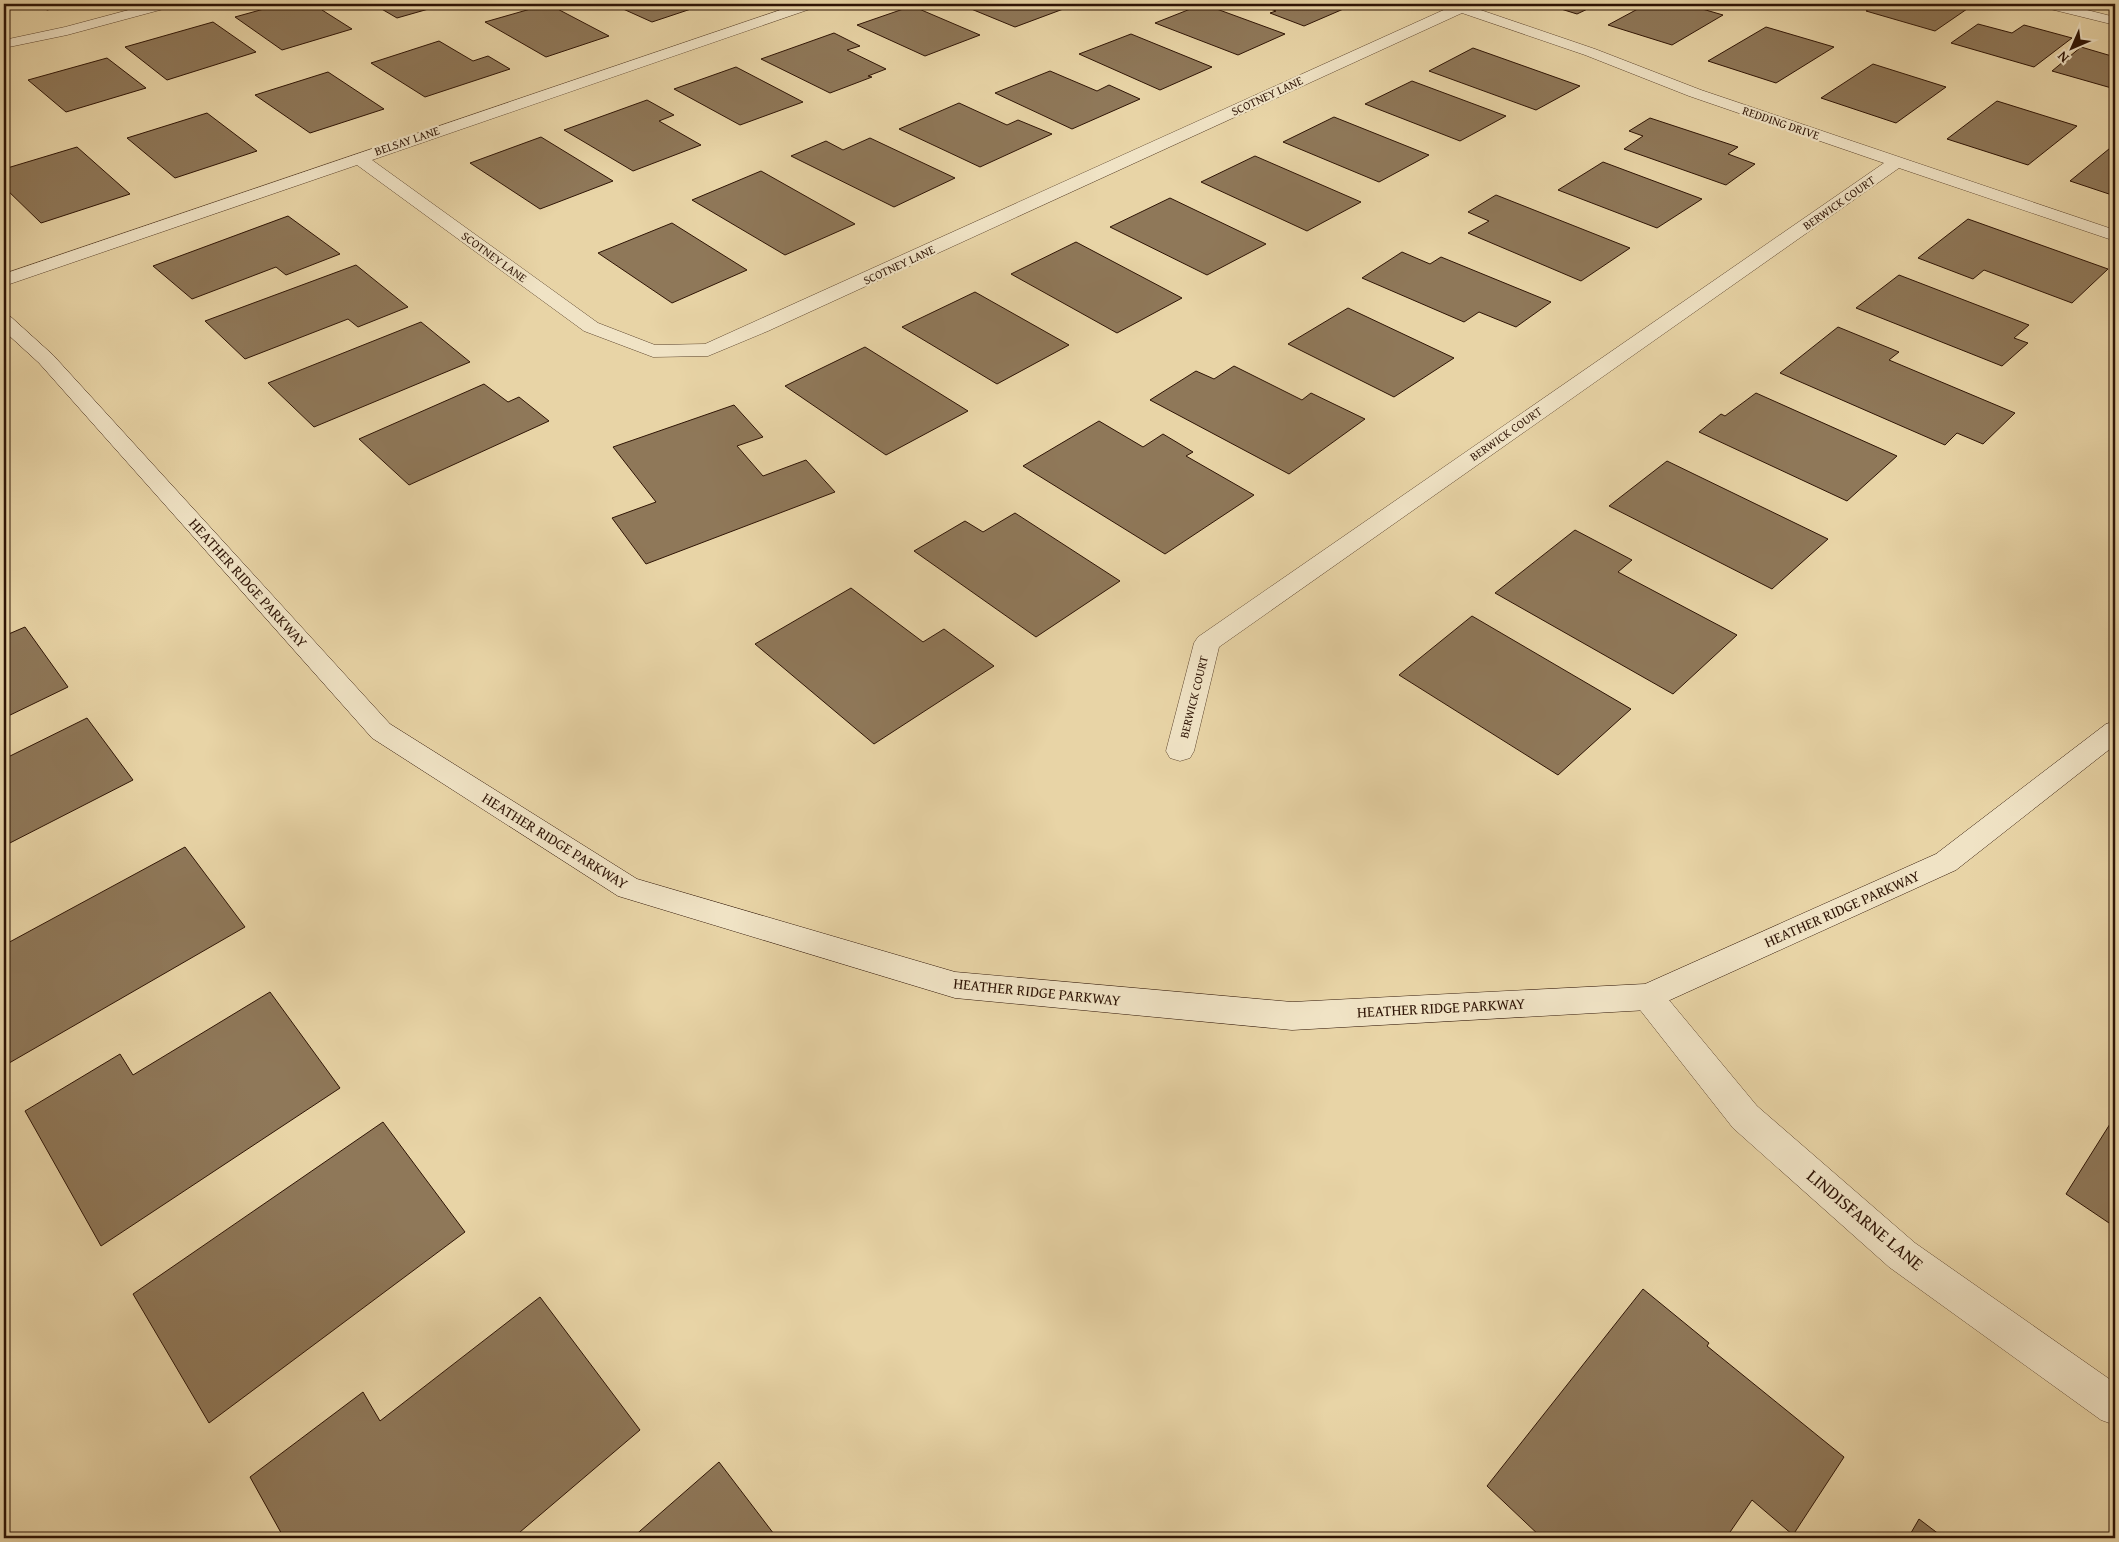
<svg xmlns="http://www.w3.org/2000/svg" width="2119" height="1542" viewBox="0 0 2119 1542" font-family="'Gentium Book Plus',serif">
	<style>
		.building { fill: #8f7859; stroke: #2e1405 }
		.lines { fill: none; stroke-linecap: round; stroke-linejoin: round }
		.street-casing { stroke: #5c442d; stroke-width: 1 }
		.secondary-casing { stroke: #2e1405; stroke-width: 1 }
		.street { fill: #f0e3c5; fill-rule: evenodd }
		.secondary { fill: #f0e3c5; fill-rule: evenodd }
		.labels { text-anchor: middle; stroke-width: 4.5; stroke-linejoin: round; paint-order: stroke }
		.far-street-label { font-size: 12px; fill: #2e1405; stroke: #f0e3c5 }
		.street-label { font-size: 15px; fill: #2e1405; stroke: #f0e3c5 }
		.near-street-label { font-size: 18px; fill: #2e1405; stroke: #f0e3c5 }
	</style>
	<rect width="100%" height="100%" fill="#e8d4a6"/>
	<filter id="stains"><feTurbulence type="fractalNoise" baseFrequency=".004" numOctaves="4"/><feColorMatrix values="0 0 0 0 .2 0 0 0 0 .09 0 0 0 0 .02 0 0 0 .5 -.17"/></filter>
	<radialGradient id="worn" r=".72"><stop offset=".6" stop-color="#630" stop-opacity="0"/><stop offset="1" stop-color="#630" stop-opacity=".3"/></radialGradient>
	<g class="building">
		<path d="M39 4H72L47 10Z"/>
		<path d="M282 4H333L336 6 322 10 352 29 282 50 235 17Z"/>
		<path d="M373 4H446L397 18Z"/>
		<path d="M548 4 609 36 546 57 485 22Z"/>
		<path d="M612 4H706L652 22Z"/>
		<path d="M959 4H1056L1066 8 1015 27Z"/>
		<path d="M1203 4 1285 34 1238 55 1155 23Z"/>
		<path d="M1257 4H1355L1304 26 1270 13 1276 11Z"/>
		<path d="M1545 4H1598L1577 14Z"/>
		<path d="M1647 4H1685L1723 15 1672 45 1608 25Z"/>
		<path d="M1877 4H1949L1967 9 1935 31 1866 11Z"/>
		<path d="M912 6 980 35 925 56 857 25Z"/>
		<path d="M213 22 256 52 167 80 125 47Z"/>
		<path d="M1978 24 2012 33 2024 25 2072 38 2034 67 1951 43Z"/>
		<path d="M1766 27 1834 47 1776 83 1708 61Z"/>
		<path d="M834 33 860 46 847 50 886 69 868 76 872 77 830 93 761 59Z"/>
		<path d="M1131 34 1212 67 1160 90 1079 54Z"/>
		<path d="M439 41 473 61 488 56 510 69 425 97 371 63Z"/>
		<path d="M2081 47 2115 57V89L2052 71Z"/>
		<path d="M1473 48 1580 86 1536 110 1429 71Z"/>
		<path d="M107 58 146 88 66 112 28 80Z"/>
		<path d="M1873 64 1946 87 1896 123 1821 98Z"/>
		<path d="M736 67 803 102 740 125 674 89Z"/>
		<path d="M1050 71 1097 91 1109 85 1140 99 1072 129 995 93Z"/>
		<path d="M328 72 384 109 310 133 255 95Z"/>
		<path d="M1412 81 1506 116 1460 141 1365 104Z"/>
		<path d="M647 100 674 115 659 121 701 145 633 171 564 130Z"/>
		<path d="M1997 101 2077 126 2028 165 1947 139Z"/>
		<path d="M959 103 1007 125 1018 120 1052 134 980 167 899 129Z"/>
		<path d="M207 113 257 151 175 178 127 138Z"/>
		<path d="M1334 117 1429 155 1379 182 1283 142Z"/>
		<path d="M1650 118 1738 147 1728 154 1755 164 1726 185 1624 149 1643 136 1629 131Z"/>
		<path d="M541 137 613 181 540 209 470 163Z"/>
		<path d="M870 138 955 178 894 207 791 156 826 141 843 150Z"/>
		<path d="M2115 144V196L2070 181Z"/>
		<path d="M77 147 130 194 41 223 4 187V169Z"/>
		<path d="M1255 156 1361 202 1307 231 1201 182Z"/>
		<path d="M1603 162 1702 199 1657 228 1558 190Z"/>
		<path d="M761 171 855 224 785 255 692 200Z"/>
		<path d="M1496 195 1630 248 1581 281 1468 233 1489 221 1468 212Z"/>
		<path d="M1170 198 1266 244 1207 275 1110 227Z"/>
		<path d="M288 216 340 254 286 275 276 267 192 299 153 266Z"/>
		<path d="M1968 219 2108 269 2072 303 1984 270 1973 279 1918 258Z"/>
		<path d="M672 223 747 270 672 303 598 253Z"/>
		<path d="M1076 242 1182 298 1117 333 1011 274Z"/>
		<path d="M1402 252 1430 264 1441 257 1551 302 1516 327 1479 312 1464 322 1362 278Z"/>
		<path d="M356 265 408 307 358 327 348 319 245 359 205 321Z"/>
		<path d="M1899 275 2029 325 2014 338 2028 343 2002 366 1856 308Z"/>
		<path d="M975 292 1069 345 997 384 902 327Z"/>
		<path d="M1348 308 1454 358 1394 397 1288 344Z"/>
		<path d="M421 322 470 362 314 427 268 383Z"/>
		<path d="M1838 327 1899 352 1889 360 2015 413 1983 444 1957 433 1945 445 1780 373Z"/>
		<path d="M865 347 968 411 886 455 785 386Z"/>
		<path d="M1234 366 1302 400 1311 393 1365 419 1289 474 1150 400 1196 371 1214 379Z"/>
		<path d="M484 384 508 402 519 397 549 421 409 485 359 439Z"/>
		<path d="M1756 393 1897 456 1847 501 1699 432 1721 414 1725 416Z"/>
		<path d="M734 405 763 437 737 446 763 476 806 460 835 492 646 564 612 518 656 502 613 447Z"/>
		<path d="M1099 421 1143 447 1163 434 1193 452 1186 456 1254 495 1165 554 1023 466Z"/>
		<path d="M1667 461 1828 539 1772 589 1609 506Z"/>
		<path d="M1015 513 1120 581 1036 637 914 551 965 521 983 532Z"/>
		<path d="M1575 530 1632 560 1618 572 1737 635 1673 694 1495 593Z"/>
		<path d="M851 588 923 642 944 629 994 666 874 744 755 644Z"/>
		<path d="M1472 616 1631 709 1558 775 1399 675Z"/>
		<path d="M25 627 68 687 4 718V636Z"/>
		<path d="M87 718 133 780 4 846V759Z"/>
		<path d="M185 847 245 927 4 1066V945Z"/>
		<path d="M270 992 340 1088 101 1246 25 1111 120 1054 133 1075Z"/>
		<path d="M2115 1116V1227L2066 1194Z"/>
		<path d="M383 1122 465 1232 209 1423 133 1294Z"/>
		<path d="M1643 1289 1709 1343 1707 1346 1844 1457 1793 1535 1752 1500 1726 1538H1542L1487 1486Z"/>
		<path d="M540 1297 640 1430 513 1538H284L250 1477 363 1392 380 1421Z"/>
		<path d="M719 1462 777 1538H632Z"/>
		<path d="M1919 1519 1944 1538H1908Z"/>
	</g>
	<g class="lines">
		<g class="street-casing">
			<g id="street">
				<path d="M151 4H173L171 7 67 35 4 48V40L65 27Z"/>
				<path d="M798 4H818L816 7 372 160 598 323 655 345 705 344 1448 8 1443 4H1463L1595 49 1701 90 2115 230V241L1899 168 1219 647 1194 751 1190 758 1180 761 1170 758 1166 751 1194 643 1198 637 1884 163 1689 96 1585 55 1462 13 768 331 708 356 653 357 584 331 357 165 4 286V274Z"/>
				<path d="M2040 4H2063L2115 17V25L2042 7Z"/>
				<path d="M1648 984 1659 988 1757 1106 1915 1243 2115 1383V1425L2101 1420 1889 1267 1733 1128 1637 1006 1632 997 1637 988Z"/>
			</g>
		</g>
		<g class="secondary-casing">
			<path id="secondary" d="M4 315 11 317 53 355 390 724 637 879 955 972 1292 1002 1645 984 1936 854 2106 724 2115 721V745L1956 870 1648 1010 1292 1030 955 998 618 896 372 738 39 363 4 331Z"/>
		</g>
		<use href="#street" class="street"/>
		<use href="#secondary" class="secondary"/>
	</g>
	<g class="labels">
		<g class="far-street-label">
			<text transform="translate(1267 96) rotate(-25)" y="4">SCOTNEY LANE</text>
			<text transform="translate(1781 123) rotate(19)" y="4">REDDING DRIVE</text>
			<text transform="translate(407 141) rotate(-19)" y="4">BELSAY LANE</text>
			<text transform="translate(1839 203) rotate(-35)" y="4">BERWICK COURT</text>
			<text transform="translate(494 257) rotate(36)" y="4">SCOTNEY LANE</text>
			<text transform="translate(899 265) rotate(-25)" y="4">SCOTNEY LANE</text>
			<text transform="translate(1506 434) rotate(-35)" y="4">BERWICK COURT</text>
			<text transform="translate(1194 697) rotate(-76)" y="4">BERWICK COURT</text>
		</g>
		<g class="street-label">
			<text transform="translate(248 583) rotate(48)" y="5">HEATHER RIDGE PARKWAY</text>
			<text transform="translate(555 841) rotate(32)" y="5">HEATHER RIDGE PARKWAY</text>
			<text transform="translate(1842 909) rotate(-24)" y="5">HEATHER RIDGE PARKWAY</text>
			<text transform="translate(1037 992) rotate(6)" y="5">HEATHER RIDGE PARKWAY</text>
			<text transform="translate(1441 1008) rotate(-3)" y="5">HEATHER RIDGE PARKWAY</text>
		</g>
		<g class="near-street-label">
			<text transform="translate(1865 1220) rotate(40)" y="6">LINDISFARNE LANE</text>
		</g>
	</g>
	<rect width="2119" height="1542" fill="none" stroke="#e8d4a6" stroke-width="20"/>
	<rect x="5" y="5" width="2109" height="1532" fill="none" stroke="#2e1405" stroke-width="2.5"/>
	<rect x="10" y="10" width="2099" height="1522" fill="none" stroke="#2e1405"/>
	<g transform="translate(2072 48) rotate(225)" stroke="#f0e3c5" stroke-width="4" paint-order="stroke">
	<path d="M0-4L9 19L0 12L-9 19Z" fill="#2e1405"/>
	<text y="-8" font-size="14" font-weight="bold" text-anchor="middle" fill="#2e1405">N</text>
	</g>
	<rect width="100%" height="100%" filter="url(#stains)"/>
	<rect width="100%" height="100%" fill="url(#worn)"/>
</svg>
